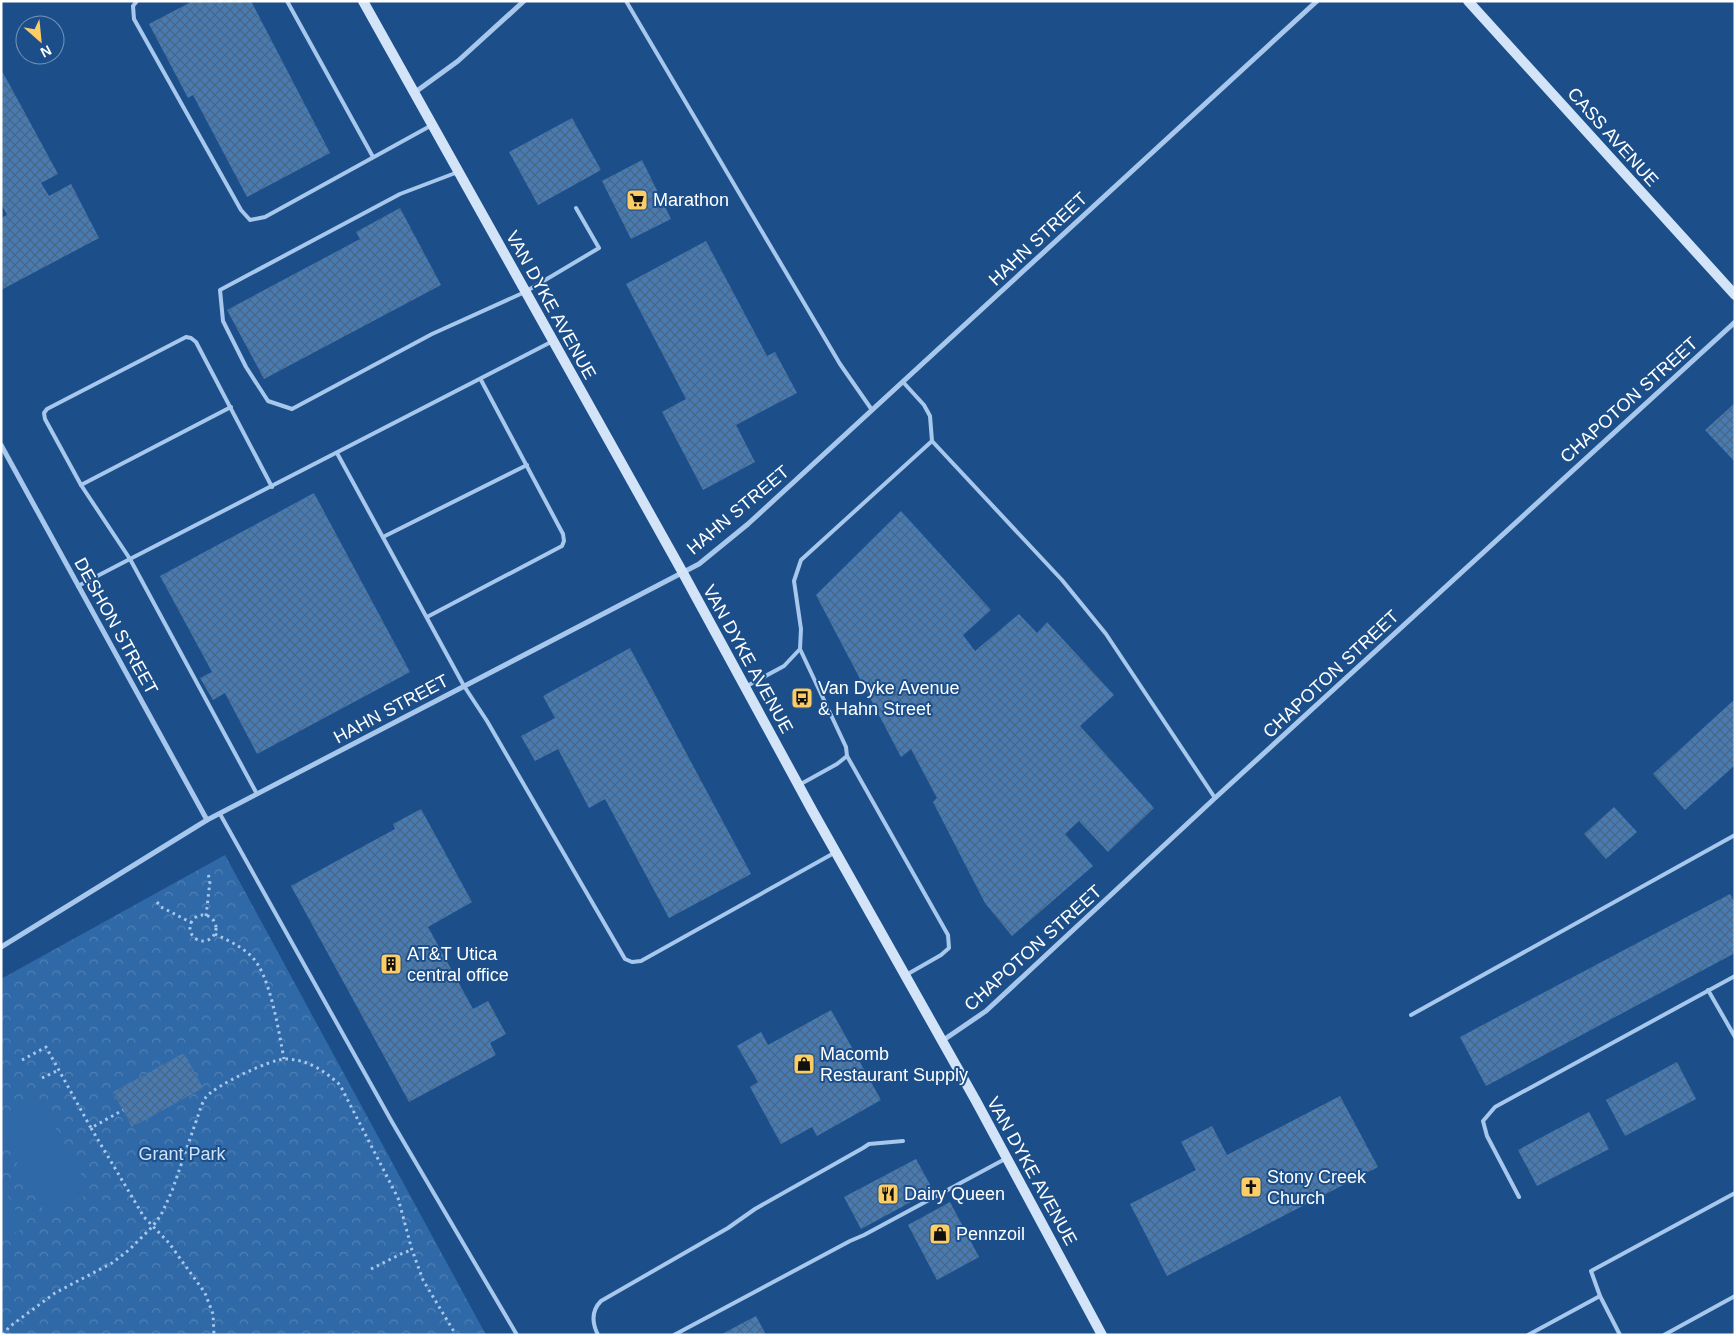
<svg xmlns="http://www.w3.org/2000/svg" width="1736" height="1336" viewBox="0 0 1736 1336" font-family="Helvetica,sans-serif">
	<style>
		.park { fill: url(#park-crowns) }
		.pitch { fill: #3069a7 }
		.building { fill: url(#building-cross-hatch) }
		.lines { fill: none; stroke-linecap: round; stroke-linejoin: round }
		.path { stroke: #a7c8ec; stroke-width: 3; stroke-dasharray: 2.5 4; stroke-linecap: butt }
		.lane { stroke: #a7c8ec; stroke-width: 4 }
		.street { stroke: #a7c8ec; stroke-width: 5 }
		.secondary { stroke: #d3e4f9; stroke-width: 10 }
		.labels { text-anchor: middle; stroke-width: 4; stroke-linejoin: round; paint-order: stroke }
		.street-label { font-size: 18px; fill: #fff; stroke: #1c4f8a }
		.poi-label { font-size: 18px; fill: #fff; stroke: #1c4f8a; text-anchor: start }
		.park-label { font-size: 18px; fill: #cce2f9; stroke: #1c4f8a }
	</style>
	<defs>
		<pattern id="park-crowns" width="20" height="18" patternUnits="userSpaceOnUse" patternTransform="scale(1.25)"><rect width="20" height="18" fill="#3069a7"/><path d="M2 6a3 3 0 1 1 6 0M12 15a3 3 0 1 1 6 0" fill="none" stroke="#4f80b4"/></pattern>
		<pattern id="building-cross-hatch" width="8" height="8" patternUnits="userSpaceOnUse" patternTransform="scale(1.25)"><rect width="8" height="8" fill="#497bb3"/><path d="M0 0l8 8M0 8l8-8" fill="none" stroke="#4a6685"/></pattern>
	</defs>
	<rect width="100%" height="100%" fill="#1c4f8a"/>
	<path class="park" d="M225 855 486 1335H1V979Z"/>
	<g class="pitch">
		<path d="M38 1097 91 1192 47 1216 1 1134V1117Z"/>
		<path d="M1 1184 25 1227 1 1241Z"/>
	</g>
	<g class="building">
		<path d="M193 1H251L330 153 247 197 193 95 188 98 149 24Z"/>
		<path d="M1 69 58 174 41 183 49 196 71 184 99 238 1 290V218L7 215 1 204Z"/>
		<path d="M572 118 601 170 538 205 509 152Z"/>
		<path d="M642 160 671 219 631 239 602 181Z"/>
		<path d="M400 208 441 285 264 379 227 310 360 239 356 232Z"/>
		<path d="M706 241 767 356 775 352 797 393 736 425 755 462 703 490 662 412 686 399 626 284Z"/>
		<path d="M1735 403V462L1705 430Z"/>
		<path d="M314 493 410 672 257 754 225 693 213 700 200 678 212 672 160 576Z"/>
		<path d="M901 511 991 610 963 635 975 651 1019 614 1037 633 1047 622 1114 695 1080 726 1154 808 1108 852 1079 821 1065 834 1093 866 1012 936 985 903 933 802 937 798 911 749 901 757 816 595Z"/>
		<path d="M630 648 751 874 669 918 605 799 589 808 558 749 535 761 521 736 555 718 543 696Z"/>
		<path d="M1735 699V765L1685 810 1653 774Z"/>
		<path d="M1614 807 1637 832 1606 859 1584 834Z"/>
		<path d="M421 809 472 902 428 927 473 1009 488 1001 506 1034 490 1043 496 1055 409 1102 291 886 395 829 393 824Z"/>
		<path d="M1730 894 1735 903V953L1486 1086 1460 1037Z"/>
		<path d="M831 1010 881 1100 817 1136 812 1127 781 1144 750 1087 758 1082 737 1046 761 1032 768 1045Z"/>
		<path d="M184 1053 203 1088 132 1127 113 1092Z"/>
		<path d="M1677 1062 1696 1099 1625 1136 1606 1100Z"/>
		<path d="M1340 1096 1378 1167 1167 1276 1130 1204 1196 1170 1181 1142 1212 1126 1227 1155Z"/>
		<path d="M1589 1112 1609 1149 1537 1186 1518 1150Z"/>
		<path d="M916 1159 933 1190 861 1229 844 1197Z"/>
		<path d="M950 1202 979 1257 937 1280 908 1225Z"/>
		<path d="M756 1316 766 1335H720Z"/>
	</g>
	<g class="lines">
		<g class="path">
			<path d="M157 902 161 907 192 923"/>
			<circle cx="203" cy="928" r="13"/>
			<path d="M206 916 210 881 208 874"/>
			<path d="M215 934C227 940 241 946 251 956 270 973 279 1033 284 1059"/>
			<path d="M22 1060 46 1047 91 1128 123 1110"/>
			<path d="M42 1078 59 1070"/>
			<path d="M91 1128 144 1217 169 1243 205 1293 213 1314 214 1335"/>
			<path d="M371 1269 403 1253 412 1250"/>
			<path d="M3 1335 9 1327 55 1293 112 1263 129 1250 153 1226 161 1215 172 1191 201 1107C202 1104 204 1100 206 1097 216 1085 271 1059 285 1059 307 1059 325 1071 340 1085L398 1198 412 1250 423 1280 456 1335"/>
		</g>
		<g class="lane">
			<path d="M137 1 133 6 134 19 241 210 250 220 265 217 432 125"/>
			<path d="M287 1 373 157"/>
			<path d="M626 1 840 364 872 410"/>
			<path d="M458 172 400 194 220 290 223 321 246 367 268 401 292 409 432 334 525 292 599 248 576 208"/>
			<path d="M903 382 924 405 930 416 932 441 1062 580 1106 634 1215 798"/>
			<path d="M337 453 464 686 487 721 625 959 632 962 641 961 834 853"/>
			<path d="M81 485 231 407"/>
			<path d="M383 537 527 465"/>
			<path d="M78 586 130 559 81 485 45 419 44 413 47 409 186 337 191 338 196 342 272 487"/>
			<path d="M427 617 562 546 564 541 563 534 481 380"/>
			<path d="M747 686 784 666 800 649 801 629 794 581 801 560 932 441"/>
			<path d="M847 756 948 935 949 948 941 955 906 975"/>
			<path d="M799 785 837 764 847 756 846 747 800 649"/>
			<path d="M257 794 130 559 553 341"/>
			<path d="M220 814 392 1122 517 1335"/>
			<path d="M1708 990 1735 1037"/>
			<path d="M1411 1015 1735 835"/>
			<path d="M1519 1197 1487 1136 1483 1121 1495 1107 1735 976"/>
			<path d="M598 1335C592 1323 591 1311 601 1301L728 1228 755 1209 863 1148 869 1144 903 1141"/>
			<path d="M674 1335 850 1241 864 1235 1005 1159"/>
			<path d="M1528 1335 1600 1296"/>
			<path d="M1620 1335 1600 1296 1591 1271 1735 1193"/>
			<path d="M1664 1335 1735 1296"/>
		</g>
		<g class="street">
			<path d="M414 93 458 61 524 1"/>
			<path d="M1 445 207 820"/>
			<path d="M1 947 207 820 699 564 748 524 1317 1"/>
			<path d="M942 1041 986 1011 1215 798 1735 322"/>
		</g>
		<g class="secondary">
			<path d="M363 1 683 573 812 810 976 1101 1102 1335"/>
			<path d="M1468 1 1735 295"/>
		</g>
	</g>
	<defs>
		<g id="supermarket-square" transform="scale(1.125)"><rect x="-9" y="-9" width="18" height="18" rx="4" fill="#fccc65" stroke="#1c4f8a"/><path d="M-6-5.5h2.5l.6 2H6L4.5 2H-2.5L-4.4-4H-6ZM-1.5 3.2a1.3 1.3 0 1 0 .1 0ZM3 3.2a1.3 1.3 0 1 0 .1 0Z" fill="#111"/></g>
		<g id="bus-square" transform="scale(1.125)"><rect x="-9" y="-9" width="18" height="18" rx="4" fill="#fccc65" stroke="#1c4f8a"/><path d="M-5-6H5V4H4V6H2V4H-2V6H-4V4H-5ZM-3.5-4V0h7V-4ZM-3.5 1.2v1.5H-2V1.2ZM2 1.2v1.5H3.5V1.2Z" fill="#111"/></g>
		<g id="building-square" transform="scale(1.125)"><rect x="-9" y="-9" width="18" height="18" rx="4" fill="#fccc65" stroke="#1c4f8a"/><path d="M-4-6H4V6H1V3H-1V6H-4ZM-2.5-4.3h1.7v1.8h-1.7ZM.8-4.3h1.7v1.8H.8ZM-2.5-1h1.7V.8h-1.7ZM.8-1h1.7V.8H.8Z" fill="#111"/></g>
		<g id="shop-square" transform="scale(1.125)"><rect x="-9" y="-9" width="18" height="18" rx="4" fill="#fccc65" stroke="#1c4f8a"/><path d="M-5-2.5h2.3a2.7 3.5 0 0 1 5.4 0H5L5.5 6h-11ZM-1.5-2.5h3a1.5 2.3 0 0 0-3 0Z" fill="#111"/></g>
		<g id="church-square" transform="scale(1.125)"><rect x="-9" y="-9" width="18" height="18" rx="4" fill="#fccc65" stroke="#1c4f8a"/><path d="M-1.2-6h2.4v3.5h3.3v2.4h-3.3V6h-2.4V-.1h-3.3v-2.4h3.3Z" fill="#111"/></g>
		<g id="restaurant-square" transform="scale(1.125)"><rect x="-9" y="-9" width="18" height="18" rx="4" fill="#fccc65" stroke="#1c4f8a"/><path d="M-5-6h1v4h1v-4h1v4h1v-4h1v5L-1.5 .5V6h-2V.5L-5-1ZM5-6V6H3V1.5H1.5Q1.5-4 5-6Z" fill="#111"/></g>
	</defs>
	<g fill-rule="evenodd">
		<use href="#supermarket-square" x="637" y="200"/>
		<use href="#bus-square" x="802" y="698"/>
		<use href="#building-square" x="391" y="964"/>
		<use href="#shop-square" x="804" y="1064"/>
		<use href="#church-square" x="1251" y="1187"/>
		<use href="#restaurant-square" x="888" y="1194"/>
		<use href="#shop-square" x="940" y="1234"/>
	</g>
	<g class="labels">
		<g class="street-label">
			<text transform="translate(1613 137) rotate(48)" y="6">CASS AVENUE</text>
			<text transform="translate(1038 239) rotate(-43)" y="6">HAHN STREET</text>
			<text transform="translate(551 305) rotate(61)" y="6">VAN DYKE AVENUE</text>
			<text transform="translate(1629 400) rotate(-42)" y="6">CHAPOTON STREET</text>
			<text transform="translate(738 510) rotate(-40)" y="6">HAHN STREET</text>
			<text transform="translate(116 626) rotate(61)" y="6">DESHON STREET</text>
			<text transform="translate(748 659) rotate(61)" y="6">VAN DYKE AVENUE</text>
			<text transform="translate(1331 674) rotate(-43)" y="6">CHAPOTON STREET</text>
			<text transform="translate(391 709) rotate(-28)" y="6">HAHN STREET</text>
			<text transform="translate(1033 948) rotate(-42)" y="6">CHAPOTON STREET</text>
			<text transform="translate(1032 1171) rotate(61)" y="6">VAN DYKE AVENUE</text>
		</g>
		<g class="poi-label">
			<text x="653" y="206">Marathon</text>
			<text x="818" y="694">Van Dyke Avenue<tspan x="818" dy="21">&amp; Hahn Street</tspan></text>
			<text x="407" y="960">AT&amp;T Utica<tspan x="407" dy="21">central office</tspan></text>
			<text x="820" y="1060">Macomb<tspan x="820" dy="21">Restaurant Supply</tspan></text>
			<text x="1267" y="1183">Stony Creek<tspan x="1267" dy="21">Church</tspan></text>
			<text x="904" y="1200">Dairy Queen</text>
			<text x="956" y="1240">Pennzoil</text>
		</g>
		<g class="park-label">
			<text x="182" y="1160">Grant Park</text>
		</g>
	</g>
	<rect width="1736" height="1336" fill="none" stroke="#ffffff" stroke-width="5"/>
	<g transform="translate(40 40) rotate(153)"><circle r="24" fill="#1c4f8a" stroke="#7795b9"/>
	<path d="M0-4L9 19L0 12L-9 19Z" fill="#fccc65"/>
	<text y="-8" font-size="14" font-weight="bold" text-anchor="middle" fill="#ffffff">N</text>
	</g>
</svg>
